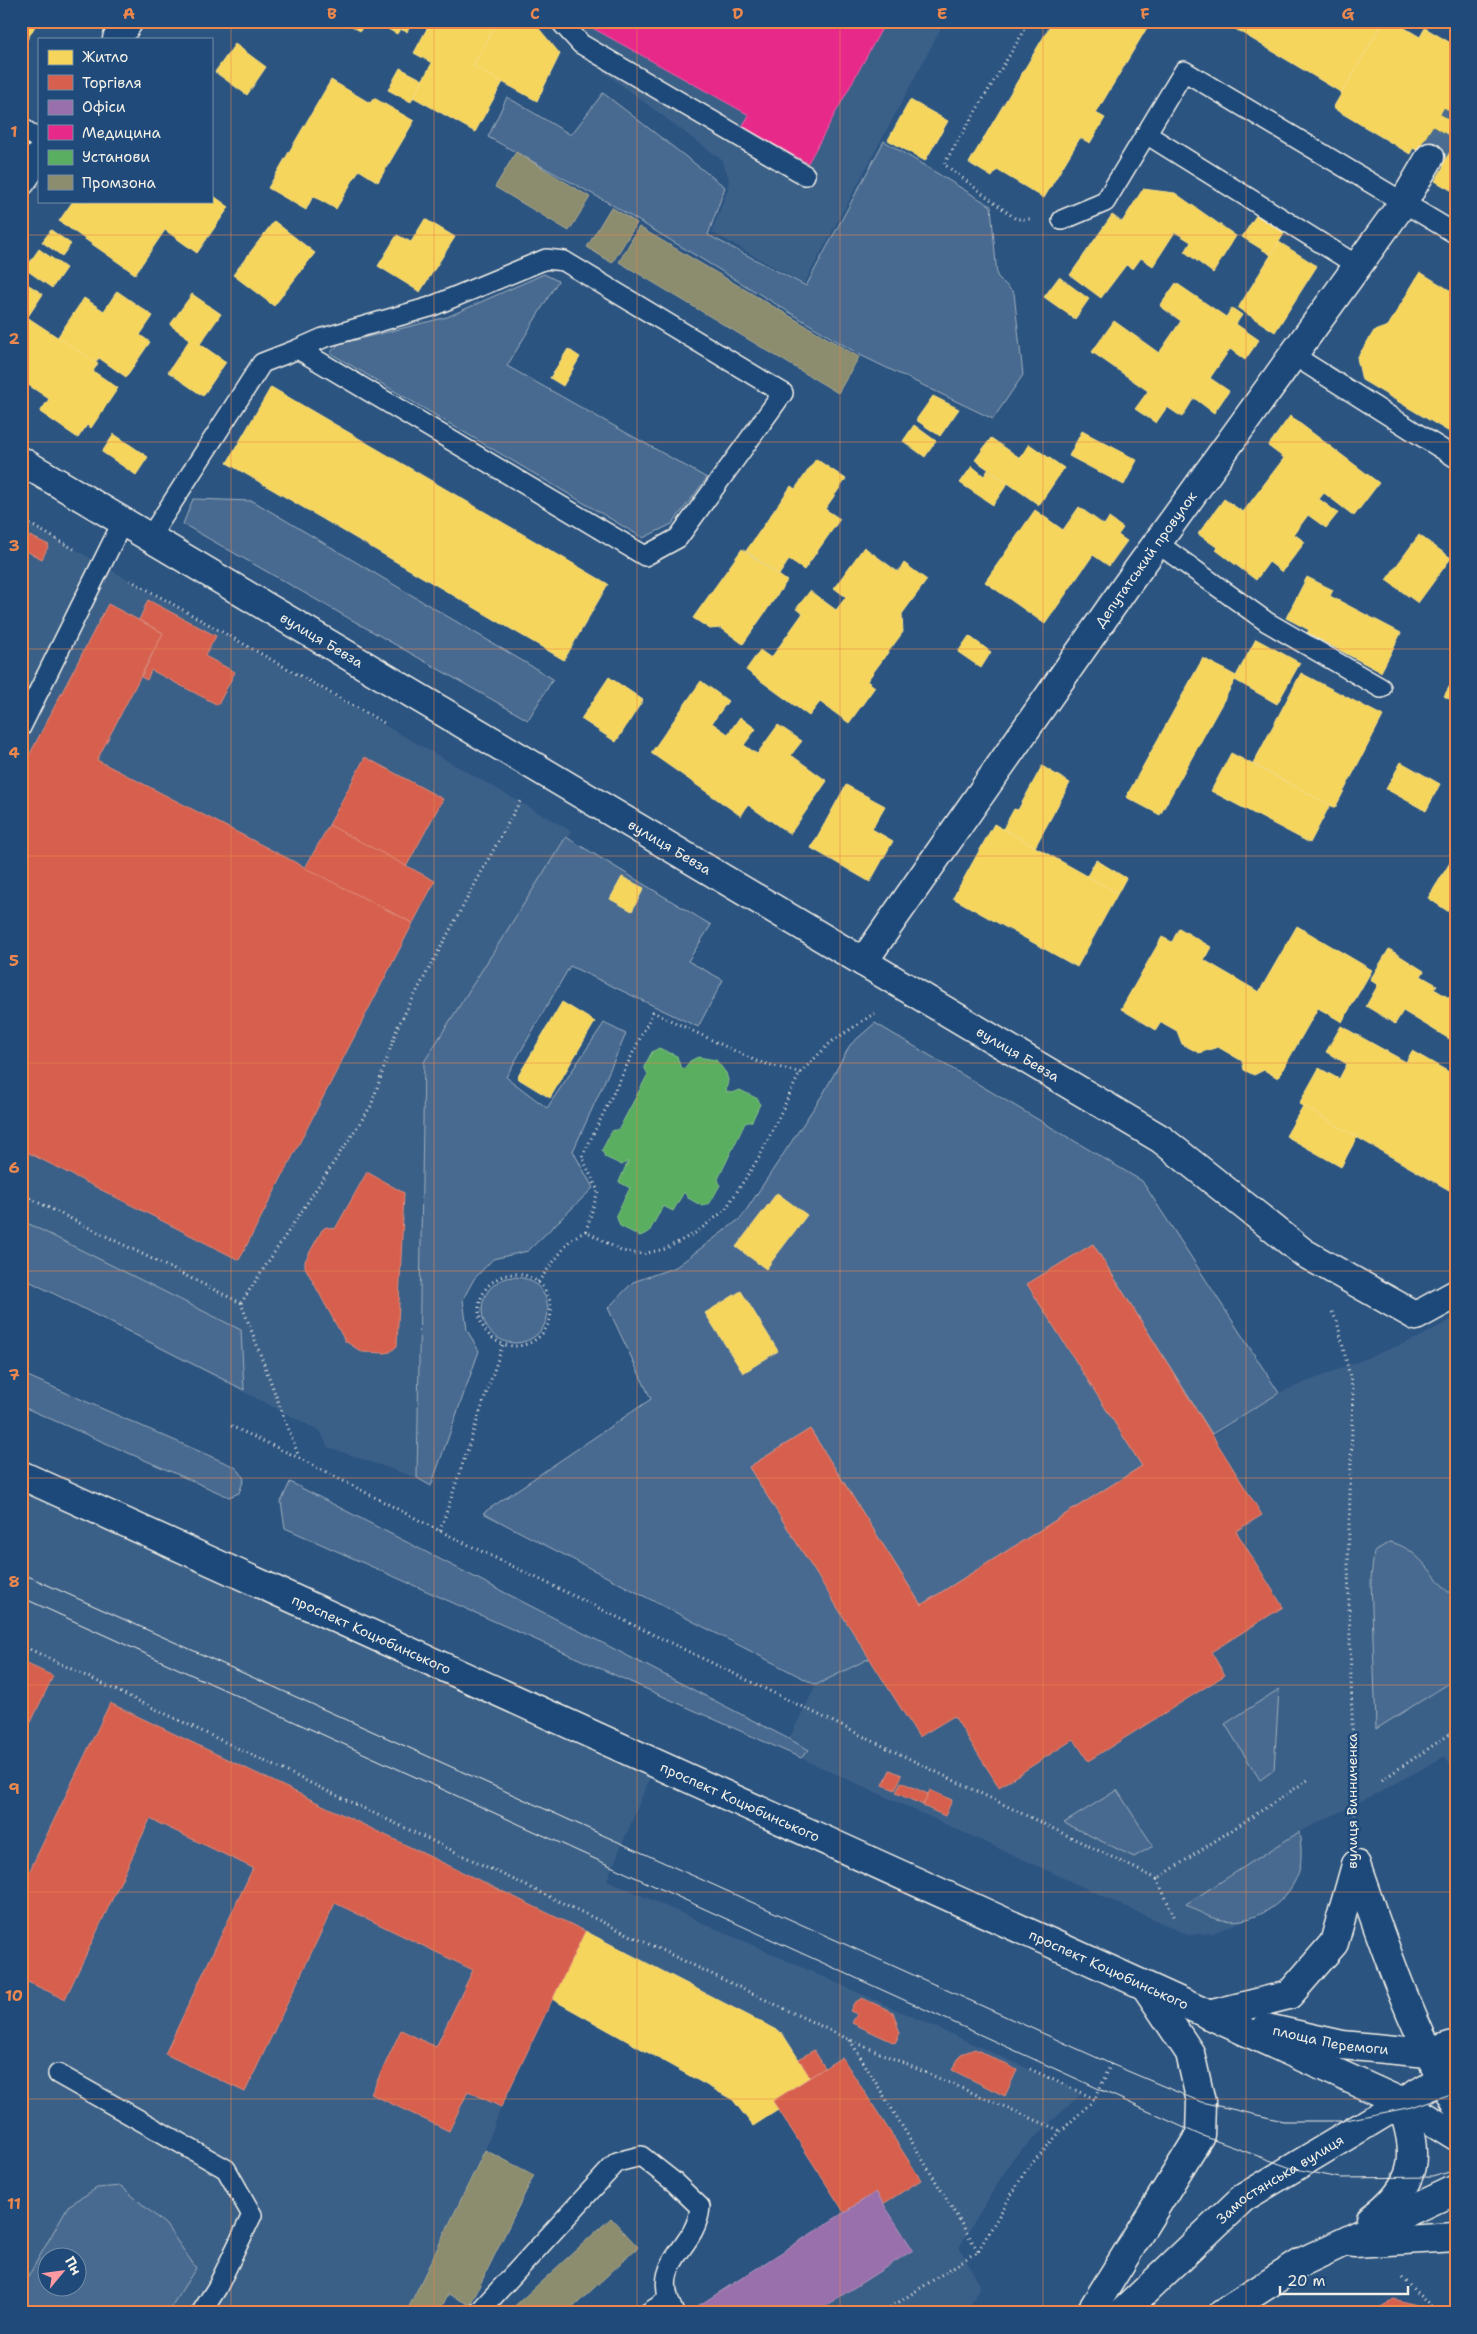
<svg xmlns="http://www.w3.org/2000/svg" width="1477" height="2334" viewBox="0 0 1477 2334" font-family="'Shantell Sans',sans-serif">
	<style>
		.built { fill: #3b6088; fill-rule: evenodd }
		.green { fill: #496b90; stroke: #9eaebc; fill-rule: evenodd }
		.homes { fill: #f6d55c; stroke: #f5dd86 }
		.shops { fill: #d6604d; stroke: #df8c7c }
		.offices { fill: #9970ab; stroke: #b497bd }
		.health { fill: #e7298a; stroke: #eb65a6 }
		.public { fill: #5aae61; stroke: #88c28a }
		.industry { fill: #8c8c6e; stroke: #abaa93 }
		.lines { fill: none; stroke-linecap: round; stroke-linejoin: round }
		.street-tunnel { stroke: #4a6c90; stroke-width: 28; stroke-dasharray: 28 14; stroke-linecap: butt }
		.lane-casing { stroke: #f4f1e8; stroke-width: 22 }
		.street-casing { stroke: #f4f1e8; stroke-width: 31 }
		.secondary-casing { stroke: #f4f1e8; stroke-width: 31 }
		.path { stroke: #f4f1e8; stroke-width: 3; stroke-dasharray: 1 4; stroke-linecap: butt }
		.lane { stroke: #1f4a7a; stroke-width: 19 }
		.street { stroke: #1f4a7a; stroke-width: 28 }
		.secondary { stroke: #1f4a7a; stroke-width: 28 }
		.tram { stroke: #f4f1e8; stroke-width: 1 }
		.grid { fill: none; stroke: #ec874e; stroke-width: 1; stroke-opacity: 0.55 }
		.labels { text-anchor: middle; stroke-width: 5; stroke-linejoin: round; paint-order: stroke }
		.street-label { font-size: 14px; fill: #f4f1e8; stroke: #1f4a7a }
		.neatline { fill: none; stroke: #ec874e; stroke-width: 2 }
		.grid-label { font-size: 16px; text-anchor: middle; font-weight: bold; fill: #ec874e }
	</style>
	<rect width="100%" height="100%" fill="#2c5481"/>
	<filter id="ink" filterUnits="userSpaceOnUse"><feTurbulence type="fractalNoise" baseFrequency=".02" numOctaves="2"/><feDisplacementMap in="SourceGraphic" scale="10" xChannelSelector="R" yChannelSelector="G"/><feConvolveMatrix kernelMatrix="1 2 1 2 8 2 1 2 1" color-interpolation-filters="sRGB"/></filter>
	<g filter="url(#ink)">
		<g class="built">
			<path d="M546 21H945L804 284 712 232 728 189 729 178 722 160 561 40Z"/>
			<path d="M28 523 571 831 424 1062 417 1478 328 1447 320 1431 21 1277V538Z"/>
			<path d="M1456 1317V1772L1445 1756 1384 1790 1299 1832 1302 1850 1299 1868 1293 1885 1283 1899 1269 1910 1213 1933 1188 1935 801 1758 809 1750 789 1739 816 1685 870 1658 1279 1393 1420 1337Z"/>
			<path d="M21 1470 656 1763 607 1880 1082 2093 1013 2158 959 2247 980 2285 967 2313H814L912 2249 782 2033 585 1931 501 2107 485 2150 406 2313H21ZM48 2256H78V2286H48Z"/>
		</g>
		<g class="green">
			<path d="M603 93 725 187 708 235 806 286 884 141 991 206 997 276 1014 293 1023 375 993 419 860 355 609 203 488 137 507 97 571 135Z"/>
			<path d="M544 274 558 281 507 366 707 478 672 524 643 538 330 353 339 344 447 317Z"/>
			<path d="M193 499 253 501 553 679 528 720 183 524Z"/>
			<path d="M566 837 711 925 688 961 723 980 698 1027 570 966 506 1077 547 1108 604 1023 626 1034 573 1151 593 1188 528 1251 493 1259 474 1279 463 1299 467 1330 479 1351 431 1486 417 1478 424 1062Z"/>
			<path d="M875 1023 1142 1181 1279 1393 1212 1434 1093 1244 1028 1284 1142 1466 921 1605 810 1429 749 1467 870 1658 816 1685 483 1513 651 1399 608 1308 633 1282 676 1267 741 1218 823 1094 850 1045Z"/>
			<path d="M21 1220 241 1330 244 1390 21 1277Z"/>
			<circle cx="515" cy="1310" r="33"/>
			<path d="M21 1373 235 1467 240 1472 244 1479 239 1493 229 1497 21 1406Z"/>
			<path d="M290 1482 789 1739 809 1750 801 1758 285 1528 281 1502Z"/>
			<path d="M1389 1542C1415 1546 1431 1573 1448 1592H1456V1679L1376 1729 1371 1578 1374 1552Z"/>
			<path d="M1279 1689 1274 1770 1260 1780 1225 1724Z"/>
			<path d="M1117 1790 1153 1846 1134 1857 1064 1823Z"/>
			<path d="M1299 1832C1301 1844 1302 1855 1300 1867 1292 1902 1253 1928 1217 1919 1205 1916 1196 1910 1186 1904Z"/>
			<path d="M121 2186 166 2225 196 2268 167 2313H21V2292L24 2284 68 2206 97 2188ZM48 2256H78V2286H48Z"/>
		</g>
		<g class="homes">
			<path d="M21 21H38L21 50Z"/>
			<path d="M343 21H366L360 31Z"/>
			<path d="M373 21H413L407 32 400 29 397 34Z"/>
			<path d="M431 21H454L459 24 461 21 498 22 473 66 503 82 475 132 413 97 432 63 414 53Z"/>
			<path d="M529 21 536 25 560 54 537 101 473 66 498 21Z"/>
			<path d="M1053 21H1151L1096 113 1105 118 1090 143 1080 138 1044 198 997 170 992 177 969 163Z"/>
			<path d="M1222 21H1384L1342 93Z"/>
			<path d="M1384 21H1393L1420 37 1425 28 1456 46V193L1435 181 1444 166 1413 148 1410 154 1333 108Z"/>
			<path d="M235 44 266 67 247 95 215 72Z"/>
			<path d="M400 68 423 80 411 102 388 90Z"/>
			<path d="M331 80 370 103 374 98 414 121 378 182 359 170 336 209 313 196 306 210 268 188Z"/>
			<path d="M910 100 948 121 925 161 888 140Z"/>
			<path d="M1143 189 1175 193 1236 236 1213 273 1185 252 1191 242 1175 232 1153 266 1141 258 1133 269 1126 265 1101 298 1070 275 1112 215 1122 222Z"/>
			<path d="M211 194 229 207 197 253 165 230 135 274 59 221 73 201H211Z"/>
			<path d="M1257 214 1285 232 1271 255 1242 237Z"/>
			<path d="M425 219 455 237 420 292 378 266 397 235 411 242Z"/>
			<path d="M274 221 315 253 274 306 233 275Z"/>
			<path d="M51 230 71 244 62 256 42 242Z"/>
			<path d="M1279 242 1317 266 1275 332 1238 308Z"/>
			<path d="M39 249 66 268 52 288 25 269Z"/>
			<path d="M1420 272 1456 294V436L1362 380 1357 358 1374 331 1388 326Z"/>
			<path d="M1059 277 1089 299 1075 319 1044 297Z"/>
			<path d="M21 280 43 294 25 321 21 318Z"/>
			<path d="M1176 283 1226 317 1232 308 1242 315 1236 324 1259 340 1245 360 1230 349 1210 378 1229 391 1214 413 1194 398 1182 417 1167 407 1156 423 1135 409 1148 391 1092 352 1114 321 1159 353 1181 321 1160 306Z"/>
			<path d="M117 291 153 316 140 335 150 342 126 377 99 358 95 363 57 338 84 298 104 311Z"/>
			<path d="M192 294 221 314 200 344 226 362 203 396 168 372 190 339 170 325Z"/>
			<path d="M27 317 98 364 93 371 118 388 91 428 87 425 78 438 40 412 49 399 21 380V318L25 321Z"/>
			<path d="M568 349 580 357 563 386 550 378Z"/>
			<path d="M271 387 608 584 564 660 227 463Z"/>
			<path d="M933 396 959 409 940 436 916 420Z"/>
			<path d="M1290 416 1379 483 1354 516 1324 493 1319 499 1338 513 1326 528 1308 515 1294 534 1305 542 1282 572 1269 562 1256 580 1216 550 1218 548 1198 534 1224 499 1243 512 1284 458 1268 446Z"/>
			<path d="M914 425 936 441 925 457 903 441Z"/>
			<path d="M1082 431 1137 460 1124 485 1069 456Z"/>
			<path d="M114 434 148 457 136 475 102 452Z"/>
			<path d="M991 438 1020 458 1029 444 1064 468 1039 505 975 460Z"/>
			<path d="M816 459 846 479 825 509 840 519 804 570 789 560 779 575 746 551 791 486 795 489Z"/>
			<path d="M972 466 984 476 988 470 1008 483 993 505 960 483Z"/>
			<path d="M1079 507 1104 525 1109 518 1123 528 1118 535 1127 541 1109 566 1093 555 1045 624 985 582 1035 510 1063 530Z"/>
			<path d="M1419 535 1451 558 1418 603 1386 580Z"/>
			<path d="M864 547 898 572 904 563 927 580 902 614 903 632 867 681 875 687 849 723 820 702 809 716 746 670 760 650 771 658 803 613 796 609 810 591 836 610 846 597 834 588Z"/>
			<path d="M742 549 787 581 743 644 721 628 710 629 693 618Z"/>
			<path d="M1307 577 1333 590 1330 596 1401 633 1381 672 1307 633 1309 630 1286 618Z"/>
			<path d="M969 636 991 652 981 668 958 652Z"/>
			<path d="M1256 639 1300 663 1277 704 1235 680 1160 815 1126 797 1203 658 1236 676Z"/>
			<path d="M1301 673 1383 716 1335 808 1253 764Z"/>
			<path d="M1456 675V703L1444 696Z"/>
			<path d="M609 677 643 700 616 742 581 719Z"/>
			<path d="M701 681 728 701 712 723 728 734 740 717 756 729 744 745 757 754 778 725 802 741 791 755 827 781 790 834 748 805 741 816 651 753Z"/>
			<path d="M1231 753 1330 805 1310 843 1211 791Z"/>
			<path d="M1401 762 1440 784 1426 811 1386 789Z"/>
			<path d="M1042 766 1070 783 1035 847 1003 829 1014 809 1018 810Z"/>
			<path d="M846 785 885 806 872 829 893 841 870 882 811 848Z"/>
			<path d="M994 824 1118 893 1077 967 953 898Z"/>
			<path d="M1456 853V908L1452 914 1428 898Z"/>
			<path d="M1096 860 1126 878 1118 893 1087 876Z"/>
			<path d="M622 877 644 888 632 911 610 899Z"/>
			<path d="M1297 926 1372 970 1342 1022 1318 1008 1278 1078 1264 1070 1254 1075 1244 1070 1242 1061 1218 1047 1199 1053 1182 1044 1177 1031 1161 1022 1156 1030 1121 1009 1162 937 1172 942 1179 928 1211 947 1204 960 1259 992Z"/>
			<path d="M1389 949 1424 971 1421 976 1437 985 1434 989 1456 1002V1043L1403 1011 1395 1024 1366 1006 1378 985 1370 980Z"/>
			<path d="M562 1002 595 1022 550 1098 517 1078Z"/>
			<path d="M1341 1026 1406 1062 1412 1051 1456 1076V1194L1299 1104 1319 1068 1339 1079 1347 1064 1326 1052Z"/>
			<path d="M1303 1106 1357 1137 1341 1167 1286 1136Z"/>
			<path d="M777 1193 807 1215 766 1269 736 1247Z"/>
			<path d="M741 1291 778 1351 743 1373 705 1313Z"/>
			<path d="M585 1931 782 2033 810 2077 773 2101 778 2110 753 2126 733 2100 552 1999Z"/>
		</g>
		<g class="shops">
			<path d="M30 536 49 545 42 559 24 550Z"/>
			<path d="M148 600 216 636 205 656 235 672 218 705 151 670 147 680 141 677 163 633 139 620Z"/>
			<path d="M108 604 163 633 97 760 413 923 239 1260 21 1149V771Z"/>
			<path d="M365 757 443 799 406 867 329 825Z"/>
			<path d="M329 825 435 881 413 923 305 868Z"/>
			<path d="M367 1172 404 1193 397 1346 390 1352 385 1353 362 1352 345 1341 305 1267V1261L322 1230 326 1227 335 1229Z"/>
			<path d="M1093 1244 1262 1515 1236 1531 1283 1607 1211 1652 1225 1675 1088 1761 1074 1739 999 1787 954 1716 919 1737 749 1467 810 1429 921 1605 1142 1466 1027 1284Z"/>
			<path d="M21 1661 53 1676 21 1743Z"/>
			<path d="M110 1703 585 1931 501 2107 468 2091 449 2131 371 2094 401 2030 436 2047 473 1970 335 1903 245 2092 165 2054 253 1868 150 1819 65 1999 21 1979V1889Z"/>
			<path d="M890 1770 902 1775 895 1790 883 1785Z"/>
			<path d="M901 1782 928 1794 923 1805 896 1793Z"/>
			<path d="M930 1790 952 1800 945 1816 923 1806Z"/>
			<path d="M862 1998 893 2012 900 2033 895 2043 852 2023 857 2014 850 2011 854 2003Z"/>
			<path d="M975 2049 1017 2070 1005 2096 952 2070 961 2054Z"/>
			<path d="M814 2050 825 2068 810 2077 799 2059Z"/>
			<path d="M842 2057 921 2180 883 2204 876 2192 844 2212 773 2101Z"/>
			<path d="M1394 2299 1419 2306 1407 2313H1371Z"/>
		</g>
		<path class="offices" d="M876 2192 913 2250 814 2313H687Z"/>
		<path class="health" d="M580 21H886L808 163 742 127 749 115Z"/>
		<path class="public" d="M659 1048 677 1056 680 1066 684 1069 690 1061 698 1057 716 1060 726 1073 728 1080 726 1091 731 1093 740 1090 758 1099 760 1104 752 1121 745 1123 718 1179 720 1185 710 1203 702 1206 688 1198 684 1192 673 1211 663 1206 649 1232 640 1236 620 1226 616 1215 630 1188 619 1182 628 1161 622 1165 605 1157 602 1150 612 1131 619 1129 648 1074 644 1067 652 1052Z"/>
		<g class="industry">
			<path d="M516 152 590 197 569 231 495 187Z"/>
			<path d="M611 207 637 223 612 263 587 247Z"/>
			<path d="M639 227 859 357 838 393 619 262Z"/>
			<path d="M485 2150 534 2175 470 2305 448 2294 439 2313H406Z"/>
			<path d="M611 2218 638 2247 567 2313H507Z"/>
		</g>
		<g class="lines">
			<path class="street-tunnel" d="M1430 157 1456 115"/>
			<g class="lane-casing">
				<g id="lane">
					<path d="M560 21 581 44 805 175"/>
					<path d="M21 127 39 140"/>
					<path d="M1146 134 1358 266"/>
					<path d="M1062 220 1105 202 1184 71 1456 234"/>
					<path d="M1293 355 1456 458"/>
					<path d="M150 537 262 363 298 349 645 556 678 538 783 393 564 261 546 259 430 307 323 338 298 349"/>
					<path d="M1157 543 1267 622 1381 688"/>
					<path d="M21 727 123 521"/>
					<path d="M58 2074 226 2169 252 2215 217 2288 201 2313"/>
					<path d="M478 2313 617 2162 641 2156 674 2182 700 2207C696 2252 648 2259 674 2313"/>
					<path d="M648 2313 668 2300"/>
				</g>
			</g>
			<g class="street-casing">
				<g id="street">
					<path d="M117 39 129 21"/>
					<path d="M21 182 39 156"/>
					<path id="s1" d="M21 461 1161 1139 1304 1253 1416 1316 1456 1294"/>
					<path id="s2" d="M863 962 1126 586 1403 203 1430 157"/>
					<path d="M1356 1865C1384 1946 1412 2029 1456 2104"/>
					<path d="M1208 2015 1289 1995 1334 1943 1356 1865"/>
				</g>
			</g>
			<g class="secondary-casing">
				<g id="secondary">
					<path id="s3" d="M21 1475 1401 2102 1456 2136"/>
					<path id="s4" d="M1266 2028 1342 2045 1428 2053 1456 2044"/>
					<path d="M1371 2219C1419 2183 1419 2156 1401 2102"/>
					<path d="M1354 2243 1456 2237"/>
					<path d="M1090 2313 1200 2135 1201 2102 1190 2053 1146 1987"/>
					<path id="s5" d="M1122 2313 1243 2198 1456 2070"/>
					<path d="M1223 2313 1304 2261 1456 2189"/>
				</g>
			</g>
			<g class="path">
				<path d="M1030 21 944 164 1016 219H1031"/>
				<path d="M21 519 74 549"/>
				<path d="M130 580 384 723"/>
				<path d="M21 1194 241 1303 299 1457"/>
				<path d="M586 1231 598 1191 582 1157 653 1012 756 1061 800 1073"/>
				<circle cx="515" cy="1310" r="36"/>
				<path d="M538 1282 571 1239 586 1231 621 1251 642 1254 665 1249 697 1232 725 1210 760 1156 800 1073 831 1042 875 1013"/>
				<path d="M241 1303 371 1106 398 1026 520 801"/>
				<path d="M1332 1312 1337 1321 1353 1390 1348 1564 1355 1828"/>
				<path d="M231 1426 299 1458 440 1531 1157 1879 1308 1780"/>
				<path d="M440 1531 503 1344"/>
				<path d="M21 1645 850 2040 1061 2131"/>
				<path d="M1450 1734 1456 1730"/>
				<path d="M1382 1780 1450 1734 1456 1743"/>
				<path d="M1157 1879 1175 1918"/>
				<path d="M850 2040 978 2251"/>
				<path d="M1030 2069 1095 2099"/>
				<path d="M1402 2278 1437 2313"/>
				<path d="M882 2313 978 2251 1026 2170 1061 2131 1095 2099 1111 2064"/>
			</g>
			<use href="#lane" class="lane"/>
			<use href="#street" class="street"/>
			<use href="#secondary" class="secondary"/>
			<g class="tram">
				<path d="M21 1573 1111 2064 1201 2102 1283 2121H1341L1412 2107 1456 2092"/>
				<path d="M21 1597 1200 2135 1291 2168 1340 2178 1432 2177 1456 2170"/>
			</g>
		</g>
	</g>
	<path class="grid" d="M231 21V2313M434 21V2313M637 21V2313M840 21V2313M1043 21V2313M1246 21V2313M21 235H1456M21 442H1456M21 649H1456M21 856H1456M21 1063H1456M21 1271H1456M21 1478H1456M21 1685H1456M21 1892H1456M21 2099H1456"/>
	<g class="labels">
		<g class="street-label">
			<text dy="5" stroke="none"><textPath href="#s2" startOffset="492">Депутатський провулок</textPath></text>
			<text dy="5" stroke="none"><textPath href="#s1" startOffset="350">вулиця Бевза</textPath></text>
			<text dy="5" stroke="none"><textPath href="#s1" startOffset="755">вулиця Бевза</textPath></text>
			<text dy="5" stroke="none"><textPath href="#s1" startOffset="1160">вулиця Бевза</textPath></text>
			<text dy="5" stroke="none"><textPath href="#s3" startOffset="385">проспект Коцюбинського</textPath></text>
			<text transform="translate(1352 1801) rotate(-90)" y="5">вулиця Винниченка</text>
			<text dy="5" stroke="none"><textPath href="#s3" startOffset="790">проспект Коцюбинського</textPath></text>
			<text dy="5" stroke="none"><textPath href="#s3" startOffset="1195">проспект Коцюбинського</textPath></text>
			<text dy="5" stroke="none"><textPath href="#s4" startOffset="66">площа Перемоги</textPath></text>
			<text dy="5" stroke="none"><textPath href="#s5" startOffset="208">Замостянська вулиця</textPath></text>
		</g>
	</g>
	<rect width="1477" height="2334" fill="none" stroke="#1f4a7a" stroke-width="55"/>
	<rect x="38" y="38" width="175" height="165" fill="#1f4a7a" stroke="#748da6"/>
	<rect x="48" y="50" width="25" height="15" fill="#f6d55c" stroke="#748da6"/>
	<text x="82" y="62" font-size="15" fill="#f4f1e8">Житло</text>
	<rect x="48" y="75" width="25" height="15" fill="#d6604d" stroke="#748da6"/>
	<text x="82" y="88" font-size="15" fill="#f4f1e8">Торгівля</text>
	<rect x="48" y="100" width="25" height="15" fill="#9970ab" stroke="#748da6"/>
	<text x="82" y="112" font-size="15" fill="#f4f1e8">Офіси</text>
	<rect x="48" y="125" width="25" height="15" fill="#e7298a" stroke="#748da6"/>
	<text x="82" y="138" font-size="15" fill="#f4f1e8">Медицина</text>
	<rect x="48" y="150" width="25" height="15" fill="#5aae61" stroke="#748da6"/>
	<text x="82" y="162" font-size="15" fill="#f4f1e8">Установи</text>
	<rect x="48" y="175" width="25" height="15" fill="#8c8c6e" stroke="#748da6"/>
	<text x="82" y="188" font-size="15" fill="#f4f1e8">Промзона</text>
	<g transform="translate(62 2272) rotate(61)"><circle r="24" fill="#1f4a7a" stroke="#748da6"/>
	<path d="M0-4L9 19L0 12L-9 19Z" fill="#ff9aa2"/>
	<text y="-8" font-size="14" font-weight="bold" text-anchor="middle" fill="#f4f1e8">Пн</text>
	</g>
	<path d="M1280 2286v8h128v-8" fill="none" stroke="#f4f1e8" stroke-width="2.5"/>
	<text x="1287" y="2286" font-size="15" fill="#f4f1e8" stroke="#1f4a7a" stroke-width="4" paint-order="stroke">20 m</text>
	<rect x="28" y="28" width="1422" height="2278" class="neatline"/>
	<g class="grid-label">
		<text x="129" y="19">A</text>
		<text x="332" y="19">B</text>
		<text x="535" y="19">C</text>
		<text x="738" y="19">D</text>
		<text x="942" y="19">E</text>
		<text x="1145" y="19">F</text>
		<text x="1348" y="19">G</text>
		<text x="14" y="137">1</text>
		<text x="14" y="344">2</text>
		<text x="14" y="551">3</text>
		<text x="14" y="758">4</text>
		<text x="14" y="966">5</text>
		<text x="14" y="1173">6</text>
		<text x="14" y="1380">7</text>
		<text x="14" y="1587">8</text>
		<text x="14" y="1794">9</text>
		<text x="14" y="2001">10</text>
		<text x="14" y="2209">11</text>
	</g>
</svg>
